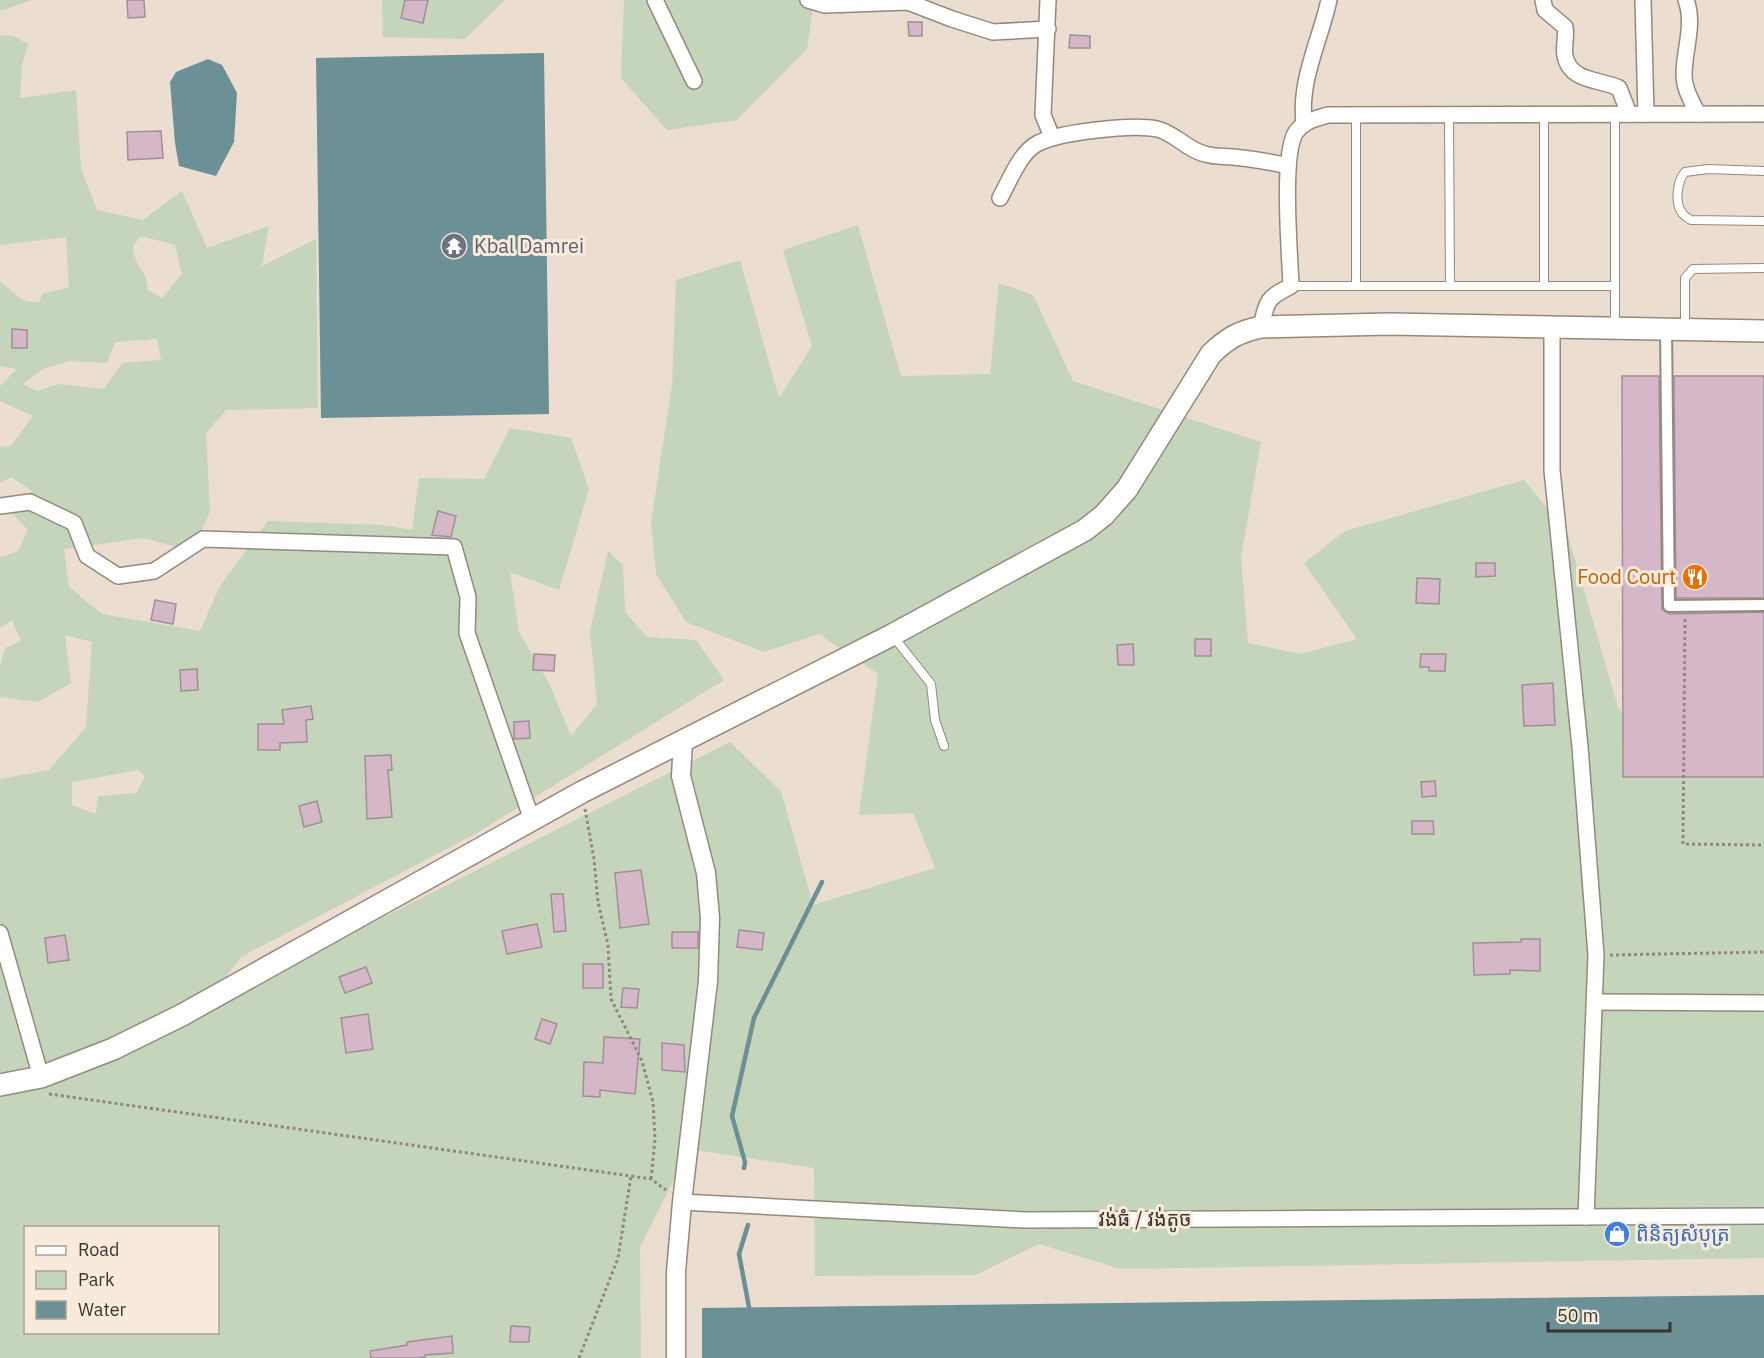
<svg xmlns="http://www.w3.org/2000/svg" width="1764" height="1358" viewBox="0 0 1764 1358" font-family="'IBM Plex Sans','Noto Sans Khmer',sans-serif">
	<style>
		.green { fill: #c4d5bb; fill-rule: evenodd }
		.water { fill: #6b9095 }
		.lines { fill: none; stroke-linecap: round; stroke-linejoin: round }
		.stream { stroke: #6b9095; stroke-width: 4.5 }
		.building { fill: #d6b7c8; stroke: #a08f98; stroke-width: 1.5 }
		.service-casing { stroke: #95897c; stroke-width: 10 }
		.pedestrian-casing { stroke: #95897c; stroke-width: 14 }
		.minor-casing { stroke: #95897c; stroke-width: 18 }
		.tertiary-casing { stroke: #95897c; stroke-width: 21 }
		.secondary-casing { stroke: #95897c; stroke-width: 24 }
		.path { stroke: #90877d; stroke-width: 3; stroke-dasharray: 3 3; stroke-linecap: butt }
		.service { stroke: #fff; stroke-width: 8 }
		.pedestrian { stroke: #fff; stroke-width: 10 }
		.minor { stroke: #fff; stroke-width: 15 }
		.tertiary { stroke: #fff; stroke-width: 18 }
		.secondary { stroke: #fff; stroke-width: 21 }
		.labels { text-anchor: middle; stroke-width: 6; stroke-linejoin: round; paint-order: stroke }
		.worship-label { font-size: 20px; fill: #5b616d; stroke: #f8ebdc; text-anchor: start }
		.food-label { font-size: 20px; fill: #c56008; stroke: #f8ebdc; text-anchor: end }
		.street-label { font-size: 20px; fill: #3a3530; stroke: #f8ebdc }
		.shop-label { font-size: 20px; fill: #366cbe; stroke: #f8ebdc; text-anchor: start }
	</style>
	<rect width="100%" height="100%" fill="#ebddcf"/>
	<g class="green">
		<path d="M0 0H32L0 11Z"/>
		<path d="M382 0H505L465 39 383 37Z"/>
		<path d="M624 0H814L807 49 737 120 667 130 621 78Z"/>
		<path d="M0 35 14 36 28 44 22 65 20 98 76 90 81 169 97 210 143 220 182 191 207 248 269 226 262 266 316 239 318 408 226 410 206 433 210 512 192 551 143 538 64 549 69 587 102 614 200 631 220 586 268 521 383 525 412 530 419 478 484 479 510 428 571 438 589 489 559 590 510 572 519 632 549 683 571 736 597 704 590 631 608 551 623 565 625 612 647 637 696 640 724 680 477 833 241 957 200 1010 730 742 781 791 813 905 935 868 913 813 859 815 878 674 819 634 764 652 686 622 656 574 651 523 672 385 676 280 740 260 779 398 812 346 783 250 858 225 901 376 990 374 999 283 1033 295 1073 381 1261 442 1241 558 1248 643 1301 654 1357 639 1304 563 1345 531 1524 480 1567 532 1618 707 1668 778 1734 672 1764 673V1258L1120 1269 1039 1244 975 1275 815 1276 814 1168 689 1149 640 1247 641 1358H0V779L49 770 86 727 92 642 65 635 71 683 38 702 0 697V666L5 648 21 641 12 620 0 628V558L18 551 28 530 9 510 32 491 11 477 0 483V447L11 446 33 416 0 401V386L17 369 0 366V282L23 300 39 303 42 294 69 287 66 237 0 245ZM141 236 175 245 182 274 162 298 148 290C147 269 134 267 133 246ZM157 339 161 360 122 363 104 389 58 384 37 391 23 384 43 369 69 361 107 363 115 342ZM139 770 145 777 136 793 98 796 96 814 72 805V782ZM26 1228H218V1332H26Z"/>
	</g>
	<g class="water">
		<path d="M544 53 549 414 321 418 316 58Z"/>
		<path d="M208 59 222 65 237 93 234 142 216 176 179 166 175 143 170 82 176 72Z"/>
		<path d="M1764 1295V1358H702V1308Z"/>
	</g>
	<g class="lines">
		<g class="stream">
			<path d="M744 1168 745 1162 732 1116 754 1018 822 882"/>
			<path d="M748 1225 739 1254 749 1307"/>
		</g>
	</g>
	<g class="building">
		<path d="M127 0H144L145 17 128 18Z"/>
		<path d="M405 0H428L423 23 401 18Z"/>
		<path d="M908 22H922V36H909Z"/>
		<path d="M1070 35 1090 36V48H1069Z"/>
		<path d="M161 131 163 158 128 160 127 132Z"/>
		<path d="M12 329 27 330V348H12Z"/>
		<path d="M1622 376H1659L1662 609 1669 614 1764 612V777H1623Z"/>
		<path d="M1674 376H1764V598H1676Z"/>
		<path d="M438 511 456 516 451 537 432 535Z"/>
		<path d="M1476 563H1495V576L1476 577Z"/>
		<path d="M1417 578 1440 579 1439 604 1416 603Z"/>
		<path d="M155 600 176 604 173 624 151 620Z"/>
		<rect x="1195" y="639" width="16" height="17"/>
		<path d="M1133 644 1134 665H1118L1117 645Z"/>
		<path d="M534 654 555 655 554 671 533 670Z"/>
		<path d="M1421 654H1446L1445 671H1429V667H1420Z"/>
		<path d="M197 669 198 690 181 691 180 670Z"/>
		<path d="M1553 683 1555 725 1524 726 1522 685Z"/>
		<path d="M311 706 313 719 306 720 307 742 280 743V750H258V724H284L282 710Z"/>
		<path d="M529 721 530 738 514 739V722Z"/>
		<path d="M391 755 392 770H388L392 817 367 819 365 756Z"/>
		<path d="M1435 781 1436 796 1422 797 1421 782Z"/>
		<path d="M317 801 322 822 304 827 299 806Z"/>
		<path d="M1412 821H1433L1434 834H1412Z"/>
		<path d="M641 870 649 924 620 928 615 873Z"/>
		<path d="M551 894H563L566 931 554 932Z"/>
		<path d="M537 924 542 947 507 954 502 931Z"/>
		<path d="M739 930 764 933 762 950 737 947Z"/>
		<rect x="672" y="932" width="26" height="16"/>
		<path d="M65 935 69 960 48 963 45 938Z"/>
		<path d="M1521 939H1540V971L1510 970V974L1474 975 1473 943 1521 942Z"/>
		<rect x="583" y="964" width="20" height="24"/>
		<path d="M366 967 372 983 345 993 339 977Z"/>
		<path d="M623 988 639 989 637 1008 621 1007Z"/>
		<path d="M368 1014 373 1049 346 1053 341 1018Z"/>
		<path d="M542 1019 557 1024 550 1044 535 1039Z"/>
		<path d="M604 1037 640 1039 635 1094 600 1090V1097L583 1096 584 1062 603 1063Z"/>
		<path d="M662 1043 684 1045 685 1072 662 1070Z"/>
		<path d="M511 1326 530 1327 529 1342H510Z"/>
		<path d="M452 1336 453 1353 425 1355V1357L417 1358H371L370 1351 407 1345V1342Z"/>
	</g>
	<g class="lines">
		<g class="service-casing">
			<g id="service">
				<path d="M1544 114V286"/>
				<path d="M1356 115V286"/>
				<path d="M1449 115 1450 286"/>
				<path d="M1764 171 1708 169 1685 172C1677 181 1674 204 1683 214 1685 217 1688 218 1691 220L1764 221"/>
				<path d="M1291 286H1614"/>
				<path d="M1615 326V114"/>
				<path d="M1685 327V278L1693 269 1764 268"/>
				<path d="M893 636 931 684 935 720 944 746"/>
			</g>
		</g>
		<g class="pedestrian-casing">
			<path id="pedestrian" d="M1666 328 1669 606 1764 605"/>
		</g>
		<g class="minor-casing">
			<g id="minor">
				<path d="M655 0 694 81"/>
				<path d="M808 0 825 5 908 2 952 19 993 32 1048 29"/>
				<path d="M1048 0 1043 115 1052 137"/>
				<path d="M1543 0 1545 10 1565 27C1567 37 1563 46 1565 56 1570 82 1600 79 1619 88L1629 114"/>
				<path d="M1643 0 1646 114"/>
				<path d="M1686 0C1695 25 1684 49 1684 75 1684 89 1692 102 1698 114"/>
				<path d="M1304 123C1299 80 1320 41 1329 0"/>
				<path d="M1000 198C1009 182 1019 155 1035 145 1055 132 1133 124 1157 129 1175 133 1187 150 1205 154 1214 157 1224 156 1233 157 1251 159 1269 161 1287 166"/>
				<path d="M1261 327C1267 300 1267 298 1291 286 1290 255 1281 154 1296 132 1304 121 1315 119 1328 115L1764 114"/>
				<path d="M1552 329V470L1580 747 1596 955 1586 1217"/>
				<path d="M0 506 30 502 74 523 87 556 118 576 154 571 203 539 454 547 468 597 467 633 532 820"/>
				<path d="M0 933 41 1077"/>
				<path d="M1596 1002 1764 1003"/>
				<path d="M682 1202 1025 1220 1764 1216"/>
			</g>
		</g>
		<g class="tertiary-casing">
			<path id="tertiary" d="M676 1358V1272L682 1202 708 981 710 918 706 873 681 776 683 742"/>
		</g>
		<g class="secondary-casing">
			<path id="secondary" d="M0 1085 41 1077 113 1049 182 1015 582 792 892 635 1085 530 1104 515 1127 489 1211 354C1228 338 1238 332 1261 327L1389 324 1764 331"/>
		</g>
		<g class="path">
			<path d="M1685 619 1683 844 1764 845"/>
			<path d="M585 809 594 859 598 902 608 945 611 999 642 1061 653 1102 655 1139 651 1179"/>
			<path d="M1610 955 1764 952"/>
			<path d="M49 1094 631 1176 651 1179 666 1190"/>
			<path d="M579 1358 618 1258 631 1176"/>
		</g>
		<use href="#service" class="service"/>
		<use href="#pedestrian" class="pedestrian"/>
		<use href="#minor" class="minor"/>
		<use href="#tertiary" class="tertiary"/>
		<use href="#secondary" class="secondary"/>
	</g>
	<defs>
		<g id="temple-disc" transform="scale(1.35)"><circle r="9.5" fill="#6b7280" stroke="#f8ebdc"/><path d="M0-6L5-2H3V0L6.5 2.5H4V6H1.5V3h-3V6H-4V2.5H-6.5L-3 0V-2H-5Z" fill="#fff"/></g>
		<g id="restaurant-disc" transform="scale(1.35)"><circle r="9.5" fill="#e8710a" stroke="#f8ebdc"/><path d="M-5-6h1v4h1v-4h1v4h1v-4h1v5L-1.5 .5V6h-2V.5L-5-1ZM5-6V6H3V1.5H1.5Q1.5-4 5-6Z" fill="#fff"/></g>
		<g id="shop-disc" transform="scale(1.35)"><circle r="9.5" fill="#3f7fe0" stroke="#f8ebdc"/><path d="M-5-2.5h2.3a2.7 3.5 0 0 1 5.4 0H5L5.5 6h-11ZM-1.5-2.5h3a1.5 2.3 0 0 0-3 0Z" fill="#fff"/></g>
	</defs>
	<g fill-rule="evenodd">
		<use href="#temple-disc" x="454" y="246"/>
		<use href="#restaurant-disc" x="1695" y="577"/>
		<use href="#shop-disc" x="1617" y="1234"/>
	</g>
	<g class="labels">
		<g class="worship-label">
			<text x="474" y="253">Kbal Damrei</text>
		</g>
		<g class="food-label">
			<text x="1676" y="584">Food Court</text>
		</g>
		<g class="street-label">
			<text x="1145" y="1226">វង់ធំ / វង់តូច</text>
		</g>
		<g class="shop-label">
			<text x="1636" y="1241">ពិនិត្យសំបុត្រ</text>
		</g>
	</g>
	<rect x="24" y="1226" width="195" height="108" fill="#f8ebdc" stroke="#aca297" stroke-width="1.5"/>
	<rect x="36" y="1246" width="30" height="9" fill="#ffffff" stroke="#aca297" stroke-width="1.5"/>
	<text x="78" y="1256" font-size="18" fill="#3a3530">Road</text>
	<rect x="36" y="1271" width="30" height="18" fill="#c4d5bb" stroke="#aca297" stroke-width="1.5"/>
	<text x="78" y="1286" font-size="18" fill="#3a3530">Park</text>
	<rect x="36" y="1301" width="30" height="18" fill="#6b9095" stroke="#aca297" stroke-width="1.5"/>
	<text x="78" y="1316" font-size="18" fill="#3a3530">Water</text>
	<path d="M1548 1322v9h122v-9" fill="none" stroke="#3a3530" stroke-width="3"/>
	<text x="1557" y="1322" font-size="18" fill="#3a3530" stroke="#f8ebdc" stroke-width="4.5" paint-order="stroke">50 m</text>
</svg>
